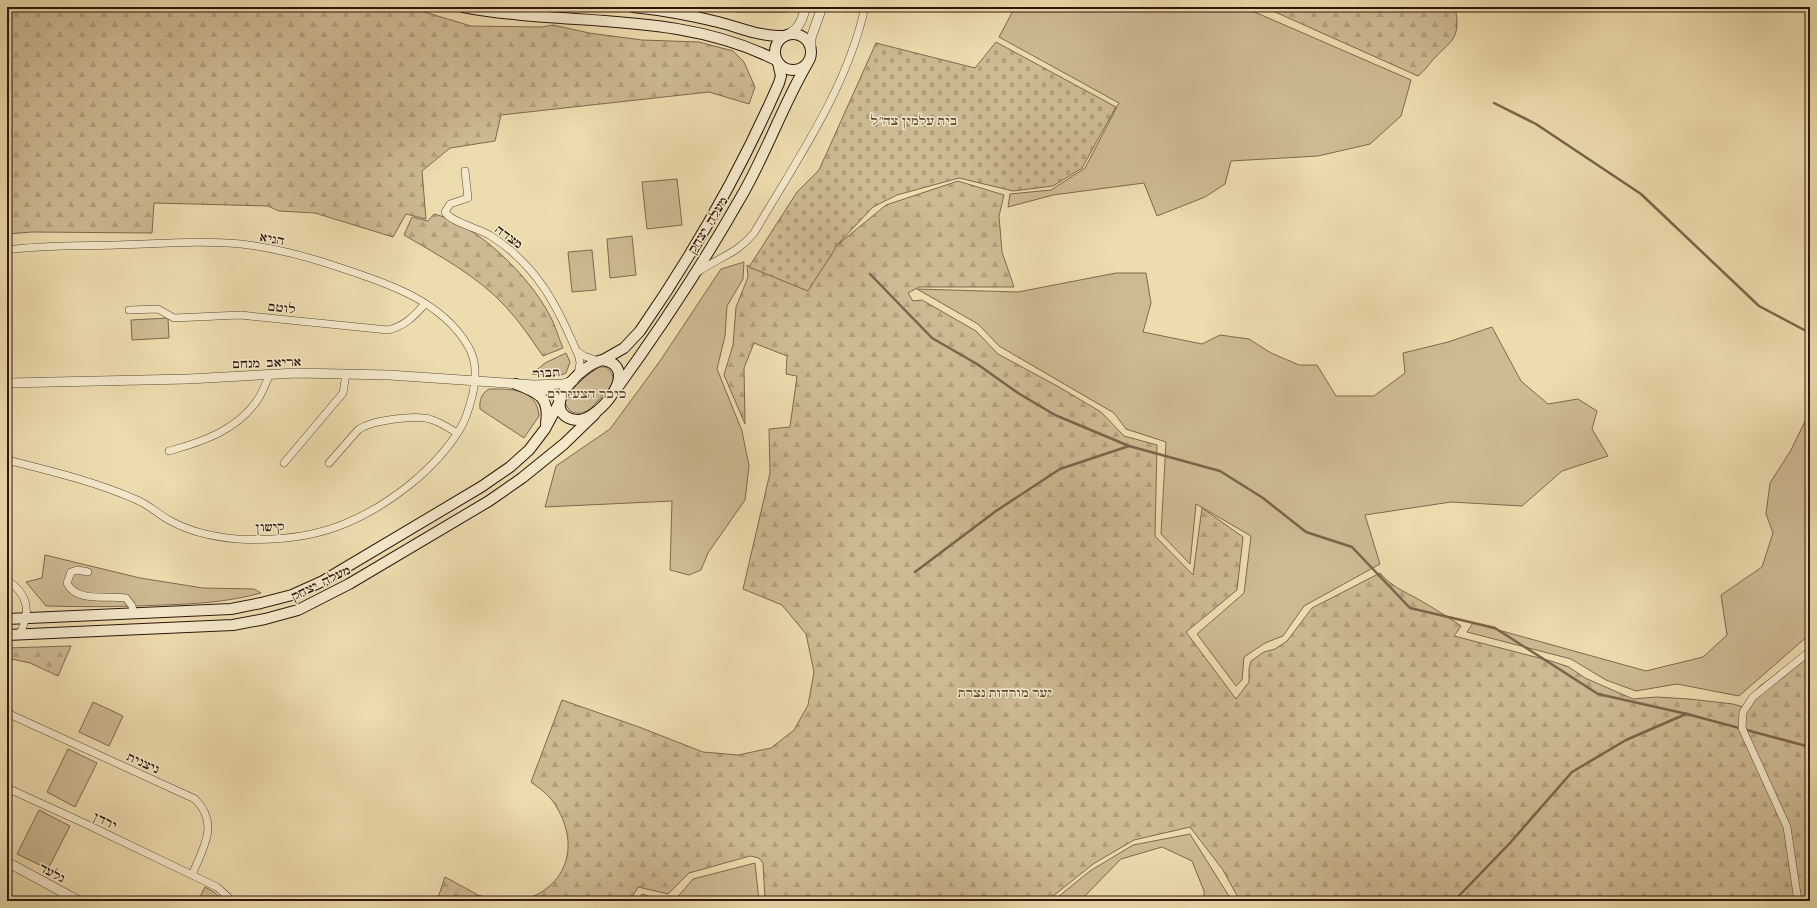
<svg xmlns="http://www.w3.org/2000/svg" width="1817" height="908" viewBox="0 0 1817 908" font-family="Cardo,'Frank Ruhl Libre',serif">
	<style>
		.green { fill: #cdba92; stroke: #7e684e }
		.forest { fill: url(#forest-firs); stroke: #7e684e }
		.cemetery { fill: url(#cemetery-stones); stroke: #7e684e }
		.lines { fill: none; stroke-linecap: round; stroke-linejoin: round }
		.stream { stroke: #7a644b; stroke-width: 2.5 }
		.minor-casing { stroke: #5e4733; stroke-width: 8 }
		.tertiary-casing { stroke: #5e4733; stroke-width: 10 }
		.secondary-casing { stroke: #2e150a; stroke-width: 12 }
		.minor { stroke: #f3e8ca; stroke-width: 7 }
		.tertiary { stroke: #f3e8ca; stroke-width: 9 }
		.secondary { stroke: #f3e8ca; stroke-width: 10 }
		.labels { text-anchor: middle; stroke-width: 3; stroke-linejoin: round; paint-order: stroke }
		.park-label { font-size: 12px; font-style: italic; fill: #5e4733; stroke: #f3e8ca }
		.street-label { font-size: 12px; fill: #2e150a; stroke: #f3e8ca }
	</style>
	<defs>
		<pattern id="forest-firs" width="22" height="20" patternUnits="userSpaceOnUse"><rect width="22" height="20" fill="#cdba92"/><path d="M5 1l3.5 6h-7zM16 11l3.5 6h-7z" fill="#b09f7d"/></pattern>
		<pattern id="cemetery-stones" width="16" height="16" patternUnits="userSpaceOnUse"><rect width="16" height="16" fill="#cdba92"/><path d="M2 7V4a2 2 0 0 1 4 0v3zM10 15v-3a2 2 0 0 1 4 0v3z" fill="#b09f7d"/></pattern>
	</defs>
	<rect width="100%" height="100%" fill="#eddcae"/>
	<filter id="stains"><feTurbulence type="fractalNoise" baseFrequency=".005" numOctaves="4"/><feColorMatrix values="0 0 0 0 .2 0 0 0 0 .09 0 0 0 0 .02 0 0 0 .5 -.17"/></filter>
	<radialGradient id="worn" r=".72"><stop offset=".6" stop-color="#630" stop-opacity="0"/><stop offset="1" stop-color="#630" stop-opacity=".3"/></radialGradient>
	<g class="green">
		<path d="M1015 7H1243L1411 80 1401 116 1370 144 1318 156 1231 161 1225 184 1205 197 1157 216 1144 183 1053 195 1008 207 1010 194 1051 190 1085 168 1119 103 999 37Z"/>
		<path d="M677 179 682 225 647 229 642 182Z"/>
		<path d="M632 236 636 275 610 278 607 239Z"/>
		<path d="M592 250 596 290 572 292 568 252Z"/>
		<path d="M744 262 743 279 727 306 725 336 717 369 742 431 749 466 745 500 708 553 701 570 689 575 670 570 672 501 545 507 556 466 610 429 660 361 721 269Z"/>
		<path d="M1116 273H1146L1151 303 1143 332 1202 344 1220 335 1249 339 1271 353 1299 365H1317L1336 396H1374L1405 373 1403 353 1448 342 1492 327 1521 381 1548 404 1578 399 1597 411 1592 429 1608 456 1562 471 1522 506 1451 502 1365 515 1380 564 1304 606 1283 636 1265 643 1244 657 1242 680 1236 686 1197 634 1244 593 1251 536 1196 504 1190 564 1161 534 1166 442 1126 429 1114 413 999 346 978 324 917 289 1018 292Z"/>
		<path d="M168 318 169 338 132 340 131 320Z"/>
		<path d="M566 353 570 362 566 373 561 375 532 374 545 363Z"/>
		<path d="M600 367H606C610 370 614 375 613 381 612 386 607 390 604 394 595 404 585 419 570 411L565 403C568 391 589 372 600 367Z"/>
		<path d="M489 389C511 389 537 388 539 416L524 438 480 409C479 400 482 393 489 389Z"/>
		<path d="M1810 411V634L1739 696 1677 684 1636 691 1606 680 1571 659 1467 632 1473 623 1646 671 1703 657 1727 635 1721 595 1762 567 1773 533 1766 514 1770 483 1791 450Z"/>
		<path d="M45 555 140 578 203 588 254 589 261 593C228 602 196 604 162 605 123 607 85 607 46 606L26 582 42 578Z"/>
		<path d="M93 702 123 716 109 746 79 732Z"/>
		<path d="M68 749 97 763 75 807 47 792Z"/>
		<path d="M39 810 70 826 48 869 17 854Z"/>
		<path d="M1190 834 1232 901H1204V891L1192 861 1162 847 1121 859 1080 901H1053L1090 871 1133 845Z"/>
		<path d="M755 863 759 901H674L693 879Z"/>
		<path d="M205 887 214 892 223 901H198Z"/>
		<path d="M642 894 664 901H637Z"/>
	</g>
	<g class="forest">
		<path d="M7 7H408L471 26 542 27 553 25 589 33 642 40 699 42 733 51 744 62 755 87 749 104 709 92 501 115 495 141 450 148 422 171 426 219 406 214 393 237 315 213 279 211 268 206 154 203 152 233 32 232 7 234Z"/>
		<path d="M717 7H790L788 12H738Z"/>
		<path d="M1264 7H1455C1462 41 1450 40 1431 62 1427 67 1424 71 1418 76Z"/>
		<path d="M958 181 1004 195 999 216 1002 252 1014 287H919L908 293 913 301 922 300 976 331 998 354 1059 387 1101 412 1124 436 1157 445 1155 536 1193 575 1202 508 1243 537 1237 590 1186 632 1236 699 1249 682V669L1251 661 1264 652 1275 649 1287 641 1312 608 1380 573C1391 586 1403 591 1418 599 1433 608 1447 616 1461 626L1454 636 1551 661 1569 667 1585 678 1633 699 1656 697 1689 699 1733 704 1747 708V700L1760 686 1810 652V901H1240L1223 870 1190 827 1134 840 1093 864 1047 901H765L763 863 759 858 750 856 689 873 668 894 638 887 630 901H520C569 888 581 843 554 803 548 794 539 788 531 782L562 700 639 727 703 752 738 755 771 748 794 730 808 705 814 672 806 634 782 605 743 589 770 473 769 429 790 427 797 376 786 374 787 356 754 343 744 368 745 424 724 375 733 345 736 307 748 277 747 265 805 289 830 251 886 205Z"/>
		<path d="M434 214C477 224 529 276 549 314 555 324 558 337 563 348L543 356C531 339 520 322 506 307 479 277 438 255 404 235L412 217 428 221Z"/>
		<path d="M71 646 58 676 30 663 7 658V648Z"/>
		<path d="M445 877 478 895 500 901H437Z"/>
	</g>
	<path class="cemetery" d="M996 42 1116 107 1082 168 1053 186 1013 191 959 178 897 195 873 207 838 244 808 291 749 267 797 192 819 170 876 43 975 68Z"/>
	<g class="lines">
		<g class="stream">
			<path d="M1494 103 1536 124 1641 194 1759 306 1810 333"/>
			<path d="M870 274 932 338 977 364 1018 393 1055 415 1129 446 1220 471 1263 498 1306 532 1352 547 1410 608 1495 628 1598 694 1687 714 1810 747"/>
			<path d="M915 572 996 511 1060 469 1129 446"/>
			<path d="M1454 901 1510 843 1572 772 1626 740 1686 714"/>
		</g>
		<g class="minor-casing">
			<g id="minor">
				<path d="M465 171 468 198 450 204 445 212C452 223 479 228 491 236 538 266 558 307 579 357L580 363 578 375"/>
				<path d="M7 250C43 245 80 246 116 245 157 244 199 240 241 244 275 248 309 257 341 268 387 283 442 301 468 346 477 361 476 377 473 393 470 405 467 418 460 429 435 470 388 506 344 524 310 538 273 541 237 539 214 537 190 532 169 520 158 514 149 505 137 500 96 482 51 471 7 460"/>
				<path d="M698 272C719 257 737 254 754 233 796 161 847 89 865 7"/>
				<path d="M129 310 158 309 174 318 240 315 388 330C405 326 414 316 425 304"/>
				<path d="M578 352 584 356 598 361"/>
				<path d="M169 451C202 442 238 430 258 399 263 392 266 382 270 374"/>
				<path d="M284 463 343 393 346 374"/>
				<path d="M329 463 358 430C371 420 415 415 430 419 440 422 449 428 457 433"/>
				<path d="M85 571 88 572 77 570 71 572 67 583C76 603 108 595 126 598L132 606 134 614"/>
				<path d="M7 580C28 594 32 612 19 635"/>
				<path d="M7 713 195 799C220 824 203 848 192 875"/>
				<path d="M7 788 86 824 217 887 228 897 230 901"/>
				<path d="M1798 901 1787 827 1742 728 1743 712 1753 697 1810 651"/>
			</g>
		</g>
		<g class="tertiary-casing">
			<g id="tertiary">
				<path d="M789 34C800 28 802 19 806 7"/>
				<path d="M811 46V38L822 7"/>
				<path d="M7 383 188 379 297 373 389 375 534 385 563 384 573 381"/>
				<path d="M538 388 550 391 559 399"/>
				<path d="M7 862 79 901"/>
			</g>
		</g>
		<g class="secondary-casing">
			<g id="secondary">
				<path d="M463 7C568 27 677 10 776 60"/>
				<path d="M633 7C662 10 690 15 718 22 739 27 760 37 783 36"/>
				<circle cx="793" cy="52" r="18"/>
				<path d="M603 360 624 348 640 331C694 253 741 170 779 83L781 76 778 63"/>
				<path d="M603 360C642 367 600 419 579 420 574 420 569 419 565 416 545 399 587 362 603 360Z"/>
				<path d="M516 384C539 393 550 397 546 424"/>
				<path d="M615 391C660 329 703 264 741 197 766 154 782 107 807 64"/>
				<path d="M7 619 231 609 261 603 292 595 323 581 481 487 510 467 529 450 545 429 559 403"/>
				<path d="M7 635 233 625 265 619 298 610 349 584 489 501 522 478 564 444 595 414"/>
			</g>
		</g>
		<use href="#minor" class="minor"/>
		<use href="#tertiary" class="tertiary"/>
		<use href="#secondary" class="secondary"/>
	</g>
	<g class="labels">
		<g class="park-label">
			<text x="914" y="125">בית עלמין צה"ל</text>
			<text x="587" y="398">כיכר הצעירים</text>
			<text x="1005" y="697">יער מורדות נצרת</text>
		</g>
		<g class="street-label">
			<text transform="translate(708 225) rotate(-58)" y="4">מעלה יצחק</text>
			<text transform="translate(509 237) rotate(36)" y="4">מצדה</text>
			<text transform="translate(272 239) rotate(11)" y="4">הגיא</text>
			<text transform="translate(282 308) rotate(6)" y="4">לוטם</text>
			<text transform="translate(267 363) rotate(-2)" y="4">אריאב מנחם</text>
			<text transform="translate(546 373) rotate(-3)" y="4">תבור</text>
			<text transform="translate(270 527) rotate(-2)" y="4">קישון</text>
			<text transform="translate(321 583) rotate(-26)" y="4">מעלה יצחק</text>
			<text transform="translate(143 763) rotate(24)" y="4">ניצנית</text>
			<text transform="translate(105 821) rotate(26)" y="4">ירדן</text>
			<text transform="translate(52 873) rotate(27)" y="4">גלעד</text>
		</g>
	</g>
	<rect width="1817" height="908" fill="none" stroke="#eddcae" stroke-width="24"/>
	<rect x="8" y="8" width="1801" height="892" fill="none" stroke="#2e150a" stroke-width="2"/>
	<rect x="12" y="12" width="1793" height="884" fill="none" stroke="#2e150a"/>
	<rect width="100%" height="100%" filter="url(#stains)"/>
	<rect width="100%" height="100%" fill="url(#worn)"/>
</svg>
